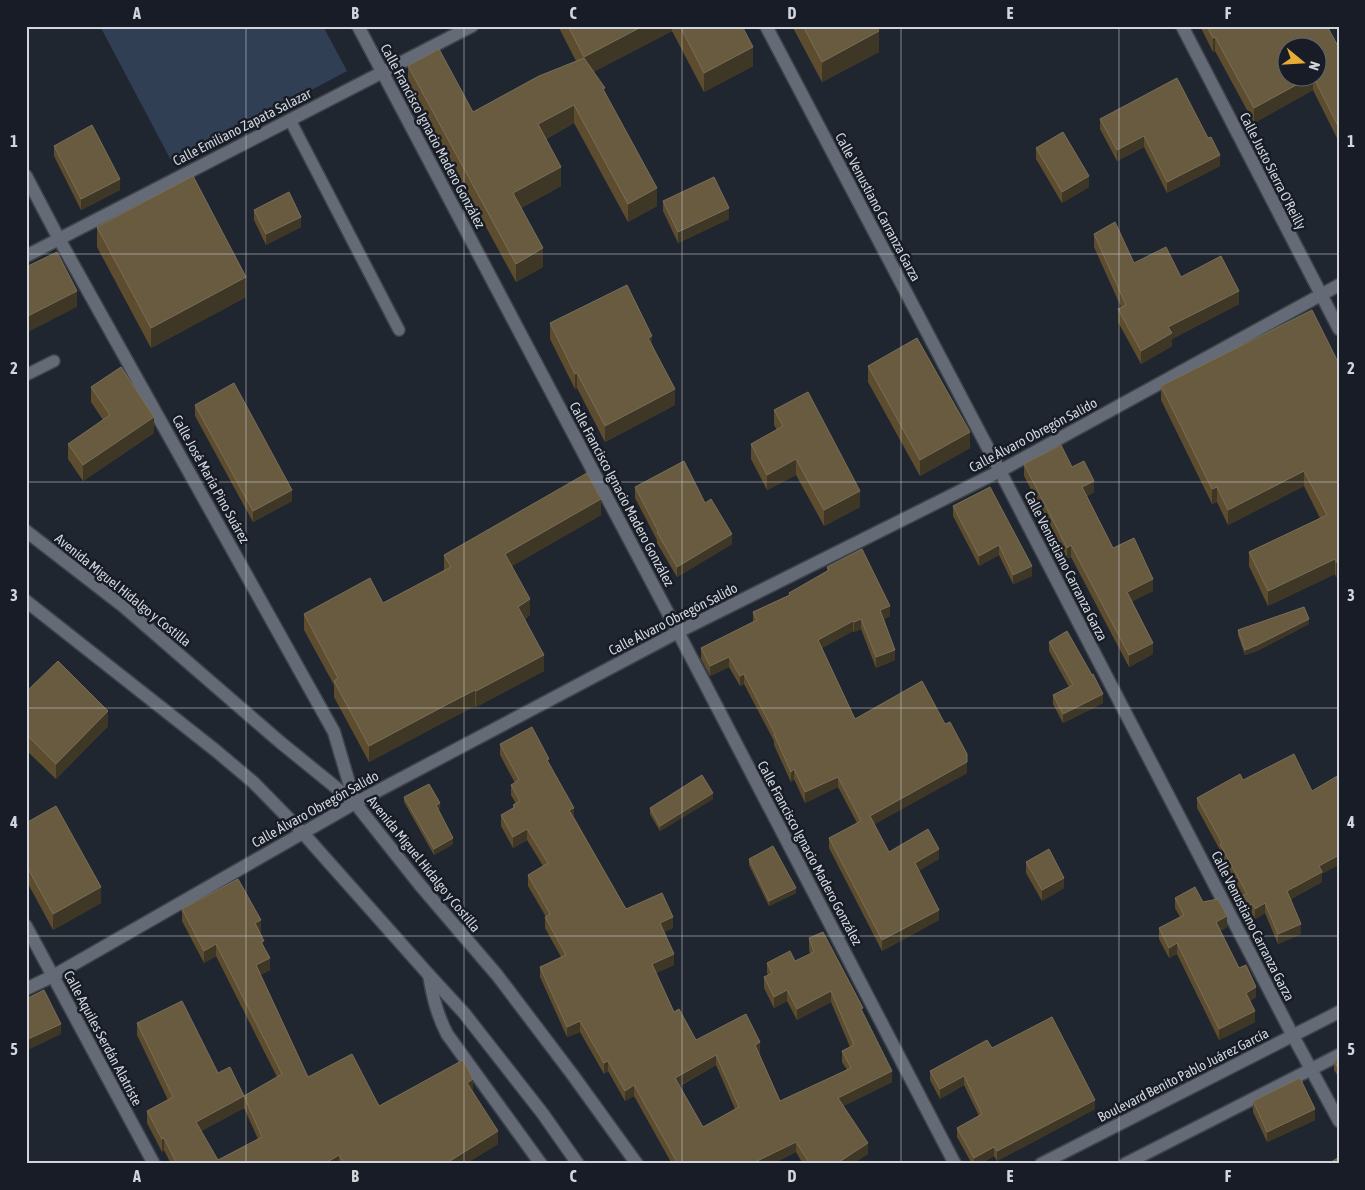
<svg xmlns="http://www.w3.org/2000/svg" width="1365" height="1190" viewBox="0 0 1365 1190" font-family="'Asap Condensed',sans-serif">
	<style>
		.green { fill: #313f54 }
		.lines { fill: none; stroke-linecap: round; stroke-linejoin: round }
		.service-casing { stroke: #3e434a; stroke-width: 14 }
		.minor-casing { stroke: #3e434a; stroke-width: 15 }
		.tertiary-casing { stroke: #3e434a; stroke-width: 15 }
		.secondary-casing { stroke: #3e434a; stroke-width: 15 }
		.service { stroke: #646b76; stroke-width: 11 }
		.minor { stroke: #646b76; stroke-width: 12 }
		.tertiary { stroke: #646b76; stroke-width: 12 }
		.secondary { stroke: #646b76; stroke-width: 12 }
		.wall { fill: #5d4c2d; fill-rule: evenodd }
		.shaded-wall { fill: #3f3726 }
		.building { fill: #695b40; stroke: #7a6e58; fill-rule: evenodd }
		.grid { fill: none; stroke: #d2d6dc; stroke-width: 1; stroke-opacity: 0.55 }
		.labels { text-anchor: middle; stroke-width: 5; stroke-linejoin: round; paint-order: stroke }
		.street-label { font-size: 14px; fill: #d2d6dc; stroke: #171c26 }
		.neatline { fill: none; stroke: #d2d6dc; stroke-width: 2 }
		.grid-label { font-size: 16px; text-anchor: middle; font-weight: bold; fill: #d2d6dc }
	</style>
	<rect width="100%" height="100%" fill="#202630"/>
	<path class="green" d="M100 26H323L347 71 173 164Z"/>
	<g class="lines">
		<g class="service-casing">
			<g id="service">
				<path d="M290 120 399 330"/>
				<path d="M26 375 54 361"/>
			</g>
		</g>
		<g class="minor-casing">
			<g id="minor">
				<path d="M358 26 678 632 955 1164"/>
				<path d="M766 26 1000 471 1293 1036 1339 1121"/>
				<path d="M1182 26 1339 329"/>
				<path d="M26 176 59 239 334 732 355 803"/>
				<path d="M26 256 472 26"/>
				<path d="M26 926 154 1164"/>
				<path d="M429 975C433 998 437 1014 447 1034L541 1164"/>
				<path d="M1041 1164 1339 1012"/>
				<path d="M1125 1164 1339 1055"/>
			</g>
		</g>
		<g class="tertiary-casing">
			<path id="tertiary" d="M26 989 53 976 355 803 678 632 1000 471 1339 285"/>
		</g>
		<g class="secondary-casing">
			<g id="secondary">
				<path d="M26 531 123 606 280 742 355 803 420 885 497 975 572 1074 637 1164"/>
				<path d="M26 601 215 750 253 782 302 832 429 975 464 1013 543 1114 578 1164"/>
			</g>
		</g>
		<use href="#service" class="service"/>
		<use href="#minor" class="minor"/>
		<use href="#tertiary" class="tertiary"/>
		<use href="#secondary" class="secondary"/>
	</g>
	<g class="wall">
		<path d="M558 26H742L753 66 704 92 672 31 593 72 605 92 657 206 628 222 574 123 546 139 561 186 521 208 543 267 516 282 408 84V66L473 112 576 61Z"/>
		<path d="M792 26H876L879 52 822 82Z"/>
		<path d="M1200 26H1327L1339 48V142L1313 90 1254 123 1215 51 1213 52ZM1318 48V78H1288Z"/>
		<path d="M1100 119 1208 138 1220 166 1167 193 1144 147 1117 161 1100 129Z"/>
		<path d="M54 146 120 190 81 210 54 156Z"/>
		<path d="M1036 148 1089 187 1062 203 1036 159Z"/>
		<path d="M663 201 729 219 678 243 663 211Z"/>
		<path d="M254 210 301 227 266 245 254 220Z"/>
		<path d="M97 227 246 297 151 348 97 247Z"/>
		<path d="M1094 234 1134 263 1181 277 1239 304 1172 339V346L1141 364 1118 322V309L1121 307 1094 247Z"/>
		<path d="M550 323 652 344 675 405 605 442 577 388 575 389 550 339Z"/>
		<path d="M1339 364V575L1336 577 1335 574 1268 606 1249 566V552L1320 518 1304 486 1228 525 1217 502 1212 504 1161 400V386Z"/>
		<path d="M868 366 970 448 920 476 868 382Z"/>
		<path d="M91 387 154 433 83 481 68 459V444L103 420 91 402Z"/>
		<path d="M195 405 292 501 253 522 195 416Z"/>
		<path d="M774 410 860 507 824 526 796 475 767 490 751 459V444L777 430 774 425Z"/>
		<path d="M1024 464 1072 467 1094 492 1087 496 1113 548 1153 591 1132 601 1153 654 1129 667 1071 557 1067 559 1024 476Z"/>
		<path d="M635 487 705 503 732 544 677 577 657 543V540L635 498Z"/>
		<path d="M990 487 1032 576 1013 584 999 555 979 566 953 516V506Z"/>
		<path d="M601 515 512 566 530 615 525 619 544 671 476 707 475 706 446 721 369 762 334 697V685L304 630V614L383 603 444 570V555Z"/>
		<path d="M827 567 890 616 884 619 895 660 876 668 861 629 854 632 853 631 822 648 855 719 967 773 874 824 889 852 939 859 919 870 939 920 882 951 829 848V838L857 823 838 787 805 803 794 779 791 782 774 745V741L744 684 740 686 729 667 710 676 701 659V648L753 622V612L789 595V593L827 571Z"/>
		<path d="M1309 624 1257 651 1245 655 1238 635V630Z"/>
		<path d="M1049 642 1103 703 1063 723 1053 704V695L1069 687 1049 651Z"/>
		<path d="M26 692 108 726 56 779 26 750Z"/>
		<path d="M500 744 549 763 574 817 626 909 673 928 664 932 674 965 656 973 674 1012 696 1040 760 1053H759L780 1101 847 1070 842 1062V1051L850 1047 831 1002 797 1020 787 1001 774 1008 764 988V977L768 975 767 973V963L795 961 810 954 809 949V938L863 1014 892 1082 843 1106 868 1154 852 1164H803L796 1152 772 1164H672L634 1096 625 1101 608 1071 604 1074 580 1032 567 1037 540 977V967L561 957 545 928V917H546L528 886V875L543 866 527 840 513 848 501 826V815L513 808V805L516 804 511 795V785L515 783 500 755ZM716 1065 735 1109 703 1127 680 1086Z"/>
		<path d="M1243 780 1322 874V882L1291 899 1301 934 1278 944 1265 913 1255 919 1252 914 1242 919 1235 906V897L1242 895 1220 854V850L1197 808V798Z"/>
		<path d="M404 797 440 808 438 809 453 844 434 855 404 802Z"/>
		<path d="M713 799 660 831 650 814V808Z"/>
		<path d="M26 823 101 903 53 930 26 880Z"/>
		<path d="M749 859 796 893 769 906 749 865Z"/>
		<path d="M1026 862 1064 888 1042 901 1026 873Z"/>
		<path d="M1175 898 1203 902 1227 927 1220 931 1239 968 1256 997 1250 1001 1255 1022 1219 1040 1177 954 1169 958 1159 939V928L1180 917 1175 908Z"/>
		<path d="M182 909 261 932 260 933 270 970 260 975 308 1077 379 1106 473 1091 498 1144 465 1164H171L164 1150 162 1152 147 1123V1111L168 1100 137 1035V1023L218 1073 244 1096 277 1077 216 956 204 963 182 921ZM244 1108 258 1139 218 1160 201 1131Z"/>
		<path d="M992 1048 1095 1109 997 1161 994 1156 980 1164H972L957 1137V1128L979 1116 964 1085 940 1099 930 1080V1071Z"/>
		<path d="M1339 1059V1078L1334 1070V1061Z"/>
		<path d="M1253 1101 1315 1120 1267 1142 1253 1112Z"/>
	</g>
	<g class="shaded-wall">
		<path d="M643 26H672V31L584 77V57Z"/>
		<path d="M879 31V52L822 82V62Z"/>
		<path d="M1215 37V51L1213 52V38Z"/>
		<path d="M753 47V66L704 92V73Z"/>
		<path d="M1309 78H1313V90L1254 123V108Z"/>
		<path d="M574 105V123L538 143V124Z"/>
		<path d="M1144 136V147L1117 161V150Z"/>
		<path d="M1220 155V166L1167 193V182Z"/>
		<path d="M561 167V186L513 212V193Z"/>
		<path d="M1089 176V187L1062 203V192Z"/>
		<path d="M120 179V190L81 210V199Z"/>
		<path d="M657 188V206L628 222V204Z"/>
		<path d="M729 208V219L678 243V232Z"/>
		<path d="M29 214V229L26 231V216Z"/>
		<path d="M301 217V227L266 245V234Z"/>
		<path d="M543 248V267L516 282V264Z"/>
		<path d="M246 277V297L151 348V328Z"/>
		<path d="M77 291V307L26 333V317Z"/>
		<path d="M1239 291V304L1172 339V346L1141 364V351L1168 327Z"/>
		<path d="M652 336V352L648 338Z"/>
		<path d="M577 373V388L575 389V374Z"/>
		<path d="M675 389V405L605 442V426Z"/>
		<path d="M154 417V433L83 481V465Z"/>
		<path d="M970 432V448L920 476V460Z"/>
		<path d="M796 459V475L767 490V475Z"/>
		<path d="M1304 471V486L1228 525V510Z"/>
		<path d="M1094 481V492L1082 498V487Z"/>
		<path d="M1217 487V502L1212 504V489Z"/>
		<path d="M292 490V501L253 522V511Z"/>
		<path d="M860 491V507L824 526V510Z"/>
		<path d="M601 499V515L505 570V554Z"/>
		<path d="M732 534V544L677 577V567Z"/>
		<path d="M999 545V555L979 566V556Z"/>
		<path d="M1071 545V557L1067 559V548Z"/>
		<path d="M1335 559V574L1268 606V591Z"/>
		<path d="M1339 561V575L1336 577V562Z"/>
		<path d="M1032 566V576L1013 584V575Z"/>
		<path d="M1153 579V591L1127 604V592Z"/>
		<path d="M530 599V615L518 623V607Z"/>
		<path d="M890 606V616L880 620V610Z"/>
		<path d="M861 619V629L854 632V622Z"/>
		<path d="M1309 619V624L1257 651 1245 655V650Z"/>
		<path d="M853 621V631L818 650V640Z"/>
		<path d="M1153 643V654L1129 667V655Z"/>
		<path d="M895 650V660L876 668V657Z"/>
		<path d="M544 655V671L476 707V691Z"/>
		<path d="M729 657V667L710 676V666Z"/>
		<path d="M744 674V684L740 686V676Z"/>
		<path d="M475 690V706L369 762V746Z"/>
		<path d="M1103 694V703L1063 723V714Z"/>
		<path d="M108 711V726L56 779V764Z"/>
		<path d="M967 762V773L870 827V816Z"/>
		<path d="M794 769V779L791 782V772Z"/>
		<path d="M838 777V787L805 803V792Z"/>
		<path d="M713 793V799L660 831V826Z"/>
		<path d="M440 803V808L436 811V805Z"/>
		<path d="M574 808V818L569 810Z"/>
		<path d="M527 829V840L513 848V837Z"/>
		<path d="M453 838V844L434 855V849Z"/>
		<path d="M939 849V859L915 873V863Z"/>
		<path d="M1339 855V865L1322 874V882L1287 901V891L1319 866Z"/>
		<path d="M1064 878V888L1042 901V890Z"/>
		<path d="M101 887V903L53 930V914Z"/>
		<path d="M796 888V893L769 906V901Z"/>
		<path d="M1265 903V913L1255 919V909Z"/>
		<path d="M1252 904V914L1242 919V909Z"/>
		<path d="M939 910V920L882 951V940Z"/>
		<path d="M1227 916V927L1216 933V922Z"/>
		<path d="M673 917V928L660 934V923Z"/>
		<path d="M261 920V932L255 935V923Z"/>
		<path d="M1301 924V934L1278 944V934Z"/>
		<path d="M1177 943V954L1169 958V948Z"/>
		<path d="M216 944V956L204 963V951Z"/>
		<path d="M674 954V965L652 975V964Z"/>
		<path d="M270 958V970L256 977V965Z"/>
		<path d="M1256 987V997L1246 1003V993Z"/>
		<path d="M787 990V1001L774 1008V997Z"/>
		<path d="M831 991V1002L797 1020V1009Z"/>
		<path d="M1255 1011V1022L1219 1040V1029Z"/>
		<path d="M580 1021V1032L567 1037V1027Z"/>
		<path d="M61 1024V1034L26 1051V1040Z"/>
		<path d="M760 1042V1053L755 1055V1045Z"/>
		<path d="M716 1055V1065L675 1088V1078Z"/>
		<path d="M608 1061V1071L604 1074V1063Z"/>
		<path d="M892 1071V1082L838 1109V1098Z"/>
		<path d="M964 1076V1085L940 1099V1089Z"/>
		<path d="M473 1079V1091L467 1095V1083Z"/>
		<path d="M634 1085V1096L625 1101V1091Z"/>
		<path d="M244 1096V1108L196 1134V1122Z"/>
		<path d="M1095 1100V1109L997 1161V1151Z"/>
		<path d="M1315 1109V1120L1267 1142V1132Z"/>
		<path d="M498 1131V1144L465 1164H445Z"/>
		<path d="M164 1138V1150L162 1152V1139Z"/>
		<path d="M796 1142V1152L772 1164H757V1161Z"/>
		<path d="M868 1143V1154L852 1164H836Z"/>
		<path d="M994 1147V1156L980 1164H974V1158Z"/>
		<path d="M339 1155V1164H324Z"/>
	</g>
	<g class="building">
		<path d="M568 26H643L584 57Z"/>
		<path d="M680 26H742L753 47 704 73Z"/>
		<path d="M803 26H876L879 31 822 62Z"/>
		<path d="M1207 26H1327L1339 48V128L1314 78H1318V48H1288V78H1309L1254 108 1215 37 1213 38Z"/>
		<path d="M439 49 473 112 539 76 584 58 605 88 603 89 657 188 628 204 574 105 538 124 561 167 513 193 543 248 516 264 408 66Z"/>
		<path d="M1177 78 1208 138 1211 137 1220 155 1167 182 1144 136 1117 150 1100 119Z"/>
		<path d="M92 125 120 179 81 199 54 146Z"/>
		<path d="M1063 132 1089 176 1062 192 1036 148Z"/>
		<path d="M193 176 246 277 151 328 97 227Z"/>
		<path d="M714 177 729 208 678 232 663 201Z"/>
		<path d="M289 192 301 217 266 234 254 210Z"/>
		<path d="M26 209 29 214 26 216Z"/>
		<path d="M1115 222 1134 263 1166 247 1181 277 1221 256 1239 291 1168 327 1172 333 1141 351 1118 309 1126 305 1094 234Z"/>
		<path d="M57 252 77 291 26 317V267Z"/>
		<path d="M627 285 652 336 648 338 675 389 605 426 577 373 575 374 550 323Z"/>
		<path d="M1312 310 1339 364V561L1336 562 1335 559 1268 591 1249 552 1327 515 1304 471 1228 510 1217 487 1212 489 1161 386Z"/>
		<path d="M917 338 970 432 920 460 868 366Z"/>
		<path d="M121 367 154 417 83 465 68 444 110 415 91 387Z"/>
		<path d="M234 383 292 490 253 511 195 405Z"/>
		<path d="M808 392 860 491 824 510 796 459 767 475 751 444 783 426 774 410Z"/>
		<path d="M1061 445 1072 467 1084 461 1094 481 1082 487 1113 548 1134 538 1153 579 1127 592 1153 643 1129 655 1071 545 1067 548 1024 464Z"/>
		<path d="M684 461 705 503 711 499 732 534 677 567 657 532 658 531 635 487Z"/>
		<path d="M587 473 601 499 505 554 530 599 518 607 544 655 476 691 475 690 446 705 369 746 334 681 338 678 304 614 370 578 383 603 451 567 444 555Z"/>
		<path d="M990 487 1032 566 1013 575 999 545 979 556 953 506Z"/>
		<path d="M862 549 890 606 880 610 895 650 876 657 861 619 854 622 853 621 818 640 855 719 922 681 945 724 950 722 967 754V762L870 816 889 852 928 829 939 849 915 863 939 910 882 940 829 838 861 821 838 777 805 792 794 769 791 772 774 734H775L744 674 740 676 729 657 710 666 701 648 757 620 753 612 790 595 789 593 829 570 827 567Z"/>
		<path d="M1304 607 1309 619 1257 645 1245 650 1238 630Z"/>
		<path d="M1067 631 1092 675 1093 674 1103 694 1063 714 1053 695 1073 685 1049 642Z"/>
		<path d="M58 661 108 711 56 764 26 734V692Z"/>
		<path d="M532 727 549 759 547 760 574 808 569 810 626 909 662 893 673 917 660 923 674 954 652 964 674 1012 679 1009 696 1040 746 1014 760 1042 755 1045 780 1101 851 1068 842 1051 854 1045 831 991 797 1009 787 990 774 997 764 977 772 973 767 963 790 951 795 961 814 952 809 938 823 932 863 1008 861 1009 892 1071 838 1098 868 1143 836 1164H810L796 1142 757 1161 758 1164H678L634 1085 625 1091 608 1061 604 1063 580 1021 567 1027 540 967 566 955 545 917 550 914 528 875 548 863 527 829 513 837 501 815 515 807 513 805 520 801 511 785 519 780 500 744ZM716 1055 739 1107 703 1127 675 1078Z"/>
		<path d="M1294 754 1312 791 1339 775V855L1319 866 1322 872 1287 891 1301 924 1278 934 1265 903 1255 909 1252 904 1242 909 1235 897 1247 894 1220 844 1222 843 1197 798 1240 774 1243 780Z"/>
		<path d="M702 775 713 793 660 826 650 808Z"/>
		<path d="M429 784 440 803 436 805 453 838 434 849 404 797Z"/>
		<path d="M56 806 101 887 53 914 26 865V823Z"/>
		<path d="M773 846 796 888 769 901 749 859Z"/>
		<path d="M1049 849 1064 878 1042 890 1026 862Z"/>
		<path d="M238 879 261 920 255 923 264 941 261 942 270 958 256 965 308 1077 352 1054 379 1106 463 1060 473 1079 467 1083 498 1131 445 1164H344L339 1155 324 1164H177L164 1138 162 1139 147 1111 173 1097 137 1023 182 1001 218 1073 230 1067 244 1096 282 1074 216 944 204 951 182 909ZM244 1096 262 1137 218 1160 196 1122Z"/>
		<path d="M1195 887 1203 902 1218 899 1227 916 1216 922 1239 968 1246 965 1256 987 1246 993 1255 1011 1219 1029 1177 943 1169 948 1159 928 1184 915 1175 898Z"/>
		<path d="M44 990 61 1024 26 1040V999Z"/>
		<path d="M1052 1017 1095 1100 997 1151 994 1147 974 1158 957 1128 982 1114 964 1076 940 1089 930 1071 987 1040 992 1048Z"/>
		<path d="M1339 1059V1070L1334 1061Z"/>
		<path d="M1300 1078 1315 1109 1267 1132 1253 1101Z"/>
		<path d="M1339 1157V1164H1328Z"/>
	</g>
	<path class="grid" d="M246 26V1164M464 26V1164M682 26V1164M901 26V1164M1119 26V1164M26 254H1339M26 482H1339M26 708H1339M26 936H1339"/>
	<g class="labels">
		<g class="street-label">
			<text transform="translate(242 127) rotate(-27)" y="5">Calle Emiliano Zapata Salazar</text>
			<text transform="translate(433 136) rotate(62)" y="5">Calle Francisco Ignacio Madero González</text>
			<text transform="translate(1273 171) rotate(63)" y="5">Calle Justo Sierra O'Reilly</text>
			<text transform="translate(878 207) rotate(62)" y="5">Calle Venustiano Carranza Garza</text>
			<text transform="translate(1033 435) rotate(-28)" y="5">Calle Álvaro Obregón Salido</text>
			<text transform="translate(211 479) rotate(61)" y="5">Calle José María Pino Suárez</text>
			<text transform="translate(622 494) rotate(62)" y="5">Calle Francisco Ignacio Madero González</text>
			<text transform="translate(1066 566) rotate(63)" y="5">Calle Venustiano Carranza Garza</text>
			<text transform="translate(123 590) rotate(39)" y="5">Avenida Miguel Hidalgo y Costilla</text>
			<text transform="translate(673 619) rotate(-27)" y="5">Calle Álvaro Obregón Salido</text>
			<text transform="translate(315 809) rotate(-29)" y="5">Calle Álvaro Obregón Salido</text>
			<text transform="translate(810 853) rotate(62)" y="5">Calle Francisco Ignacio Madero González</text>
			<text transform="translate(424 864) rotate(51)" y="5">Avenida Miguel Hidalgo y Costilla</text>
			<text transform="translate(1253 926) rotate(63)" y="5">Calle Venustiano Carranza Garza</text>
			<text transform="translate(103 1038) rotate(62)" y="5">Calle Aquiles Serdán Alatriste</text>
			<text transform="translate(1183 1075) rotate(-27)" y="5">Boulevard Benito Pablo Juárez García</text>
		</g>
	</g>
	<rect width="1365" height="1190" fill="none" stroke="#171c26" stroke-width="55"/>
	<g transform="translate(1302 62) rotate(108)"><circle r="24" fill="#171c26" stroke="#62666f"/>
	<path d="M0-4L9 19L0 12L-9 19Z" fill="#e7ac36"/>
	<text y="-8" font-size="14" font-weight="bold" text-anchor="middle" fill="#d2d6dc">N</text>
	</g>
	<rect x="28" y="28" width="1310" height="1134" class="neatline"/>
	<g class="grid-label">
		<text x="137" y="19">A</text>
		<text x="355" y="19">B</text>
		<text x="573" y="19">C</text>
		<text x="792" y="19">D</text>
		<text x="1010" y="19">E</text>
		<text x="1228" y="19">F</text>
		<text x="14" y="147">1</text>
		<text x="1351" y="147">1</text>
		<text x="14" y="374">2</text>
		<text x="1351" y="374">2</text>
		<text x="14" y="601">3</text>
		<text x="1351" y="601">3</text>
		<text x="14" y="828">4</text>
		<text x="1351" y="828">4</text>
		<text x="14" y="1055">5</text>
		<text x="1351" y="1055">5</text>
		<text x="137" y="1182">A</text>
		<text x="355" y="1182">B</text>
		<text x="573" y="1182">C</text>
		<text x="792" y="1182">D</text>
		<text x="1010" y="1182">E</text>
		<text x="1228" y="1182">F</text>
	</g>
</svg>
